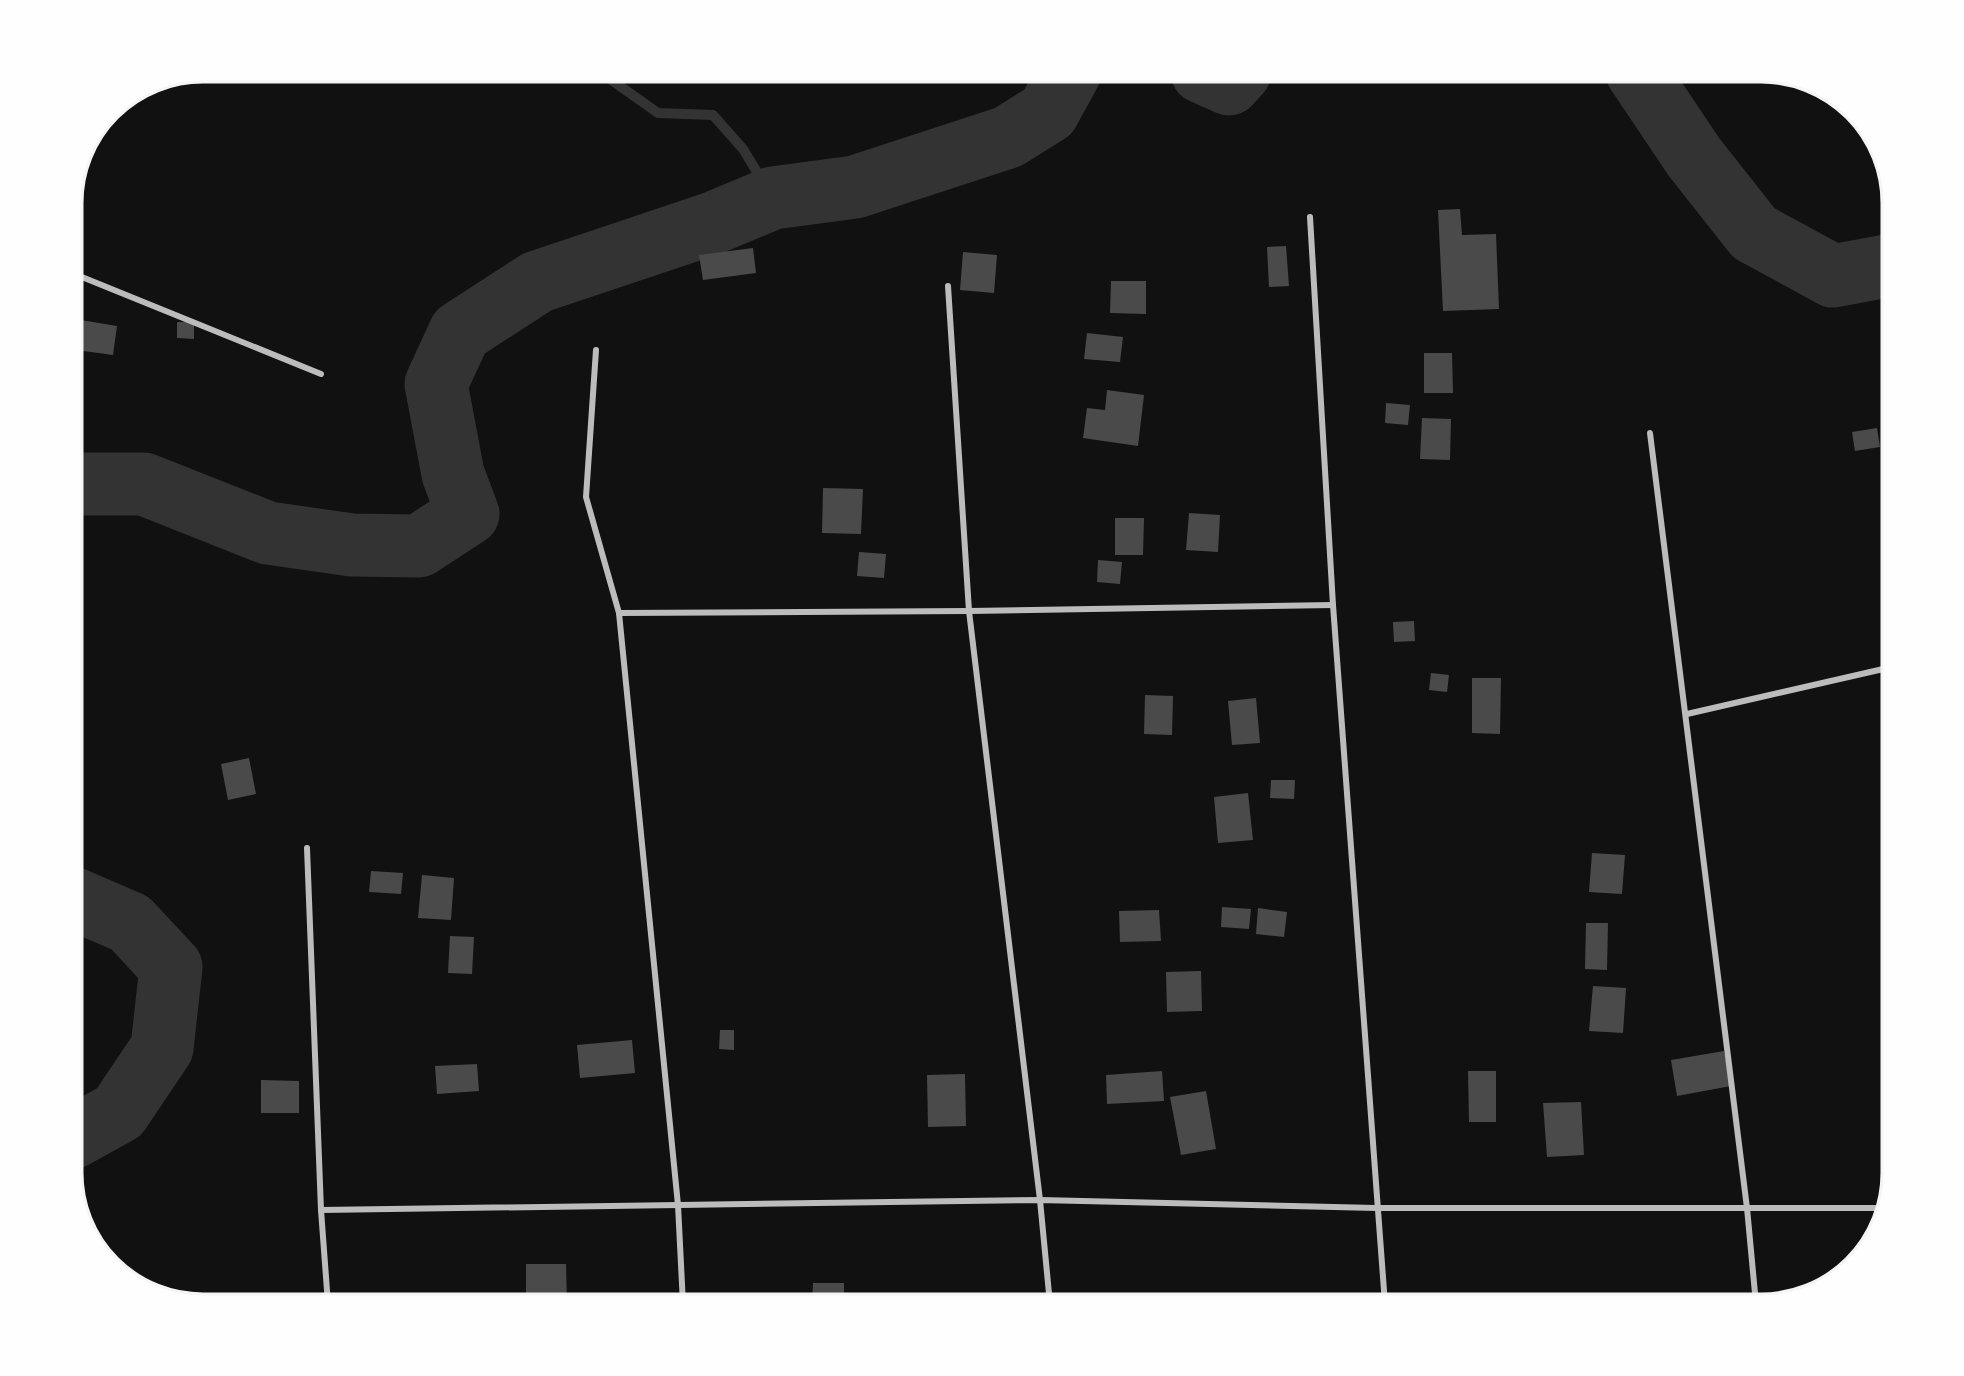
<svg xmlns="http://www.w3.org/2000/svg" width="1964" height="1376" viewBox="0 0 1964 1376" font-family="Inter,sans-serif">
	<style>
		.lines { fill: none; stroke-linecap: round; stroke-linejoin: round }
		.stream { stroke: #333; stroke-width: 10 }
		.river { stroke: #333; stroke-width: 63 }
		.building { fill: #4a4a4a }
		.minor { stroke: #bcbcbc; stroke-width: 6 }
		.rim { fill: none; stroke: #f5f5f5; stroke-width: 3 }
	</style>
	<rect width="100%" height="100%" fill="#111"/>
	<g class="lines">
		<path class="stream" d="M600 72 658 113 713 115 743 149 773 198"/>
		<g class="river">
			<path d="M1202 72 1229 84 1240 72"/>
			<path d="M1637 72 1694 157 1754 233 1833 276 1892 265"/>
			<path d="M72 484H144L268 533 352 545 419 546 468 514 453 474 436 384 460 332 537 282 713 223 773 198 855 187 1008 137 1048 112 1070 72"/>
			<path d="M72 898 130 923 171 967 162 1048 119 1112 72 1138"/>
		</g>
	</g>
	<g class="building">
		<path d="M1460 209 1462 235 1496 234 1499 309 1443 311 1438 210Z"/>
		<path d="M1286 246 1289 286 1269 287 1267 247Z"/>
		<path d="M753 248 756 273 703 280 699 255Z"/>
		<path d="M963 252 997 255 994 293 960 290Z"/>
		<path d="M1111 281H1146V314L1110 313Z"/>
		<path d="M81 320 117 326 113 355 76 350Z"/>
		<path d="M177 322H194V339L177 338Z"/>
		<path d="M1087 333 1123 337 1120 362 1084 359Z"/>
		<path d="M1424 353H1452L1453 393H1424Z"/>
		<path d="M1107 390 1144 395 1138 446 1083 438 1087 408 1105 410Z"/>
		<path d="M1386 403 1410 405 1408 425 1385 423Z"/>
		<path d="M1422 418 1451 419 1450 460 1420 459Z"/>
		<path d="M1877 428 1880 447 1855 451 1852 432Z"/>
		<path d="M823 488 863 489 861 534 822 533Z"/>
		<path d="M1189 513 1220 515 1218 552 1186 550Z"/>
		<path d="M1115 518H1144L1143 555H1115Z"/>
		<path d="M859 552 886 554 884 578 857 576Z"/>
		<path d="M1098 560 1122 562 1120 584 1097 582Z"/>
		<path d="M1414 621 1415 641 1394 642 1393 622Z"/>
		<path d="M1431 673 1449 675 1447 692 1429 690Z"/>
		<path d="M1472 678H1501L1500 734 1472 733Z"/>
		<path d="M1145 695 1173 696 1172 735 1144 734Z"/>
		<path d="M1256 698 1260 743 1232 745 1228 701Z"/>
		<path d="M249 758 256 794 228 800 221 764Z"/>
		<path d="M1271 780H1295L1294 799 1270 798Z"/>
		<path d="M1248 793 1253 840 1218 843 1214 797Z"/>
		<path d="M1592 853 1625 855 1622 894 1589 892Z"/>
		<path d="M371 871 403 873 401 894 369 892Z"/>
		<path d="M422 875 454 878 451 920 418 918Z"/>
		<path d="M1222 907 1251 909 1249 929 1221 927Z"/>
		<path d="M1258 908 1287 912 1284 937 1256 934Z"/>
		<path d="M1159 910 1161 941 1120 942 1119 911Z"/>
		<path d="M1586 923H1608L1607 970 1585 969Z"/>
		<path d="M450 936 474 937 472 974 448 973Z"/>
		<path d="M1201 971 1202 1011 1167 1012 1166 972Z"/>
		<path d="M1593 986 1626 988 1623 1033 1589 1031Z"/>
		<path d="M720 1030H734V1050L719 1049Z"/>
		<path d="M632 1040 635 1073 580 1078 577 1045Z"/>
		<path d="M1724 1051 1731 1086 1677 1096 1671 1060Z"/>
		<path d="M477 1064 479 1091 437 1094 435 1066Z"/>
		<path d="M1162 1071 1164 1101 1107 1104 1106 1075Z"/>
		<path d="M1468 1071H1496V1122H1469Z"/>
		<path d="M965 1074 966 1126 928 1127 927 1075Z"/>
		<path d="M261 1080 299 1081V1113H261Z"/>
		<path d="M1206 1091 1216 1149 1181 1155 1170 1097Z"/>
		<path d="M1581 1102 1584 1155 1547 1157 1543 1103Z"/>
		<path d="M526 1264H566L567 1304H526Z"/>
		<path d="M813 1283H844V1304H812Z"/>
	</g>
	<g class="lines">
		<g class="minor">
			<path d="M1310 217 1333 605 1385 1304"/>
			<path d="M72 273 321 374"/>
			<path d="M948 286 969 611 1040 1200 1050 1304"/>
			<path d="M596 350 586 497 619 613 678 1205 683 1304"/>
			<path d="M1650 433 1747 1208 1756 1304"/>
			<path d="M619 613 969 611 1333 605"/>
			<path d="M1687 714 1892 667"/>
			<path d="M307 848 321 1210 328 1304"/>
			<path d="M321 1210 1040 1200 1376 1208H1881"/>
		</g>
	</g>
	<path d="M0 0H1964V1376H0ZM203 82H1761A121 121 0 0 1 1882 203V1173A121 121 0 0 1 1761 1294H203A121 121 0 0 1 82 1173V203A121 121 0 0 1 203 82Z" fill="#fefefe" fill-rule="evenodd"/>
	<path class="rim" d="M203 82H1761A121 121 0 0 1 1882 203V1173A121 121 0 0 1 1761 1294H203A121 121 0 0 1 82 1173V203A121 121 0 0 1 203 82Z"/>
</svg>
